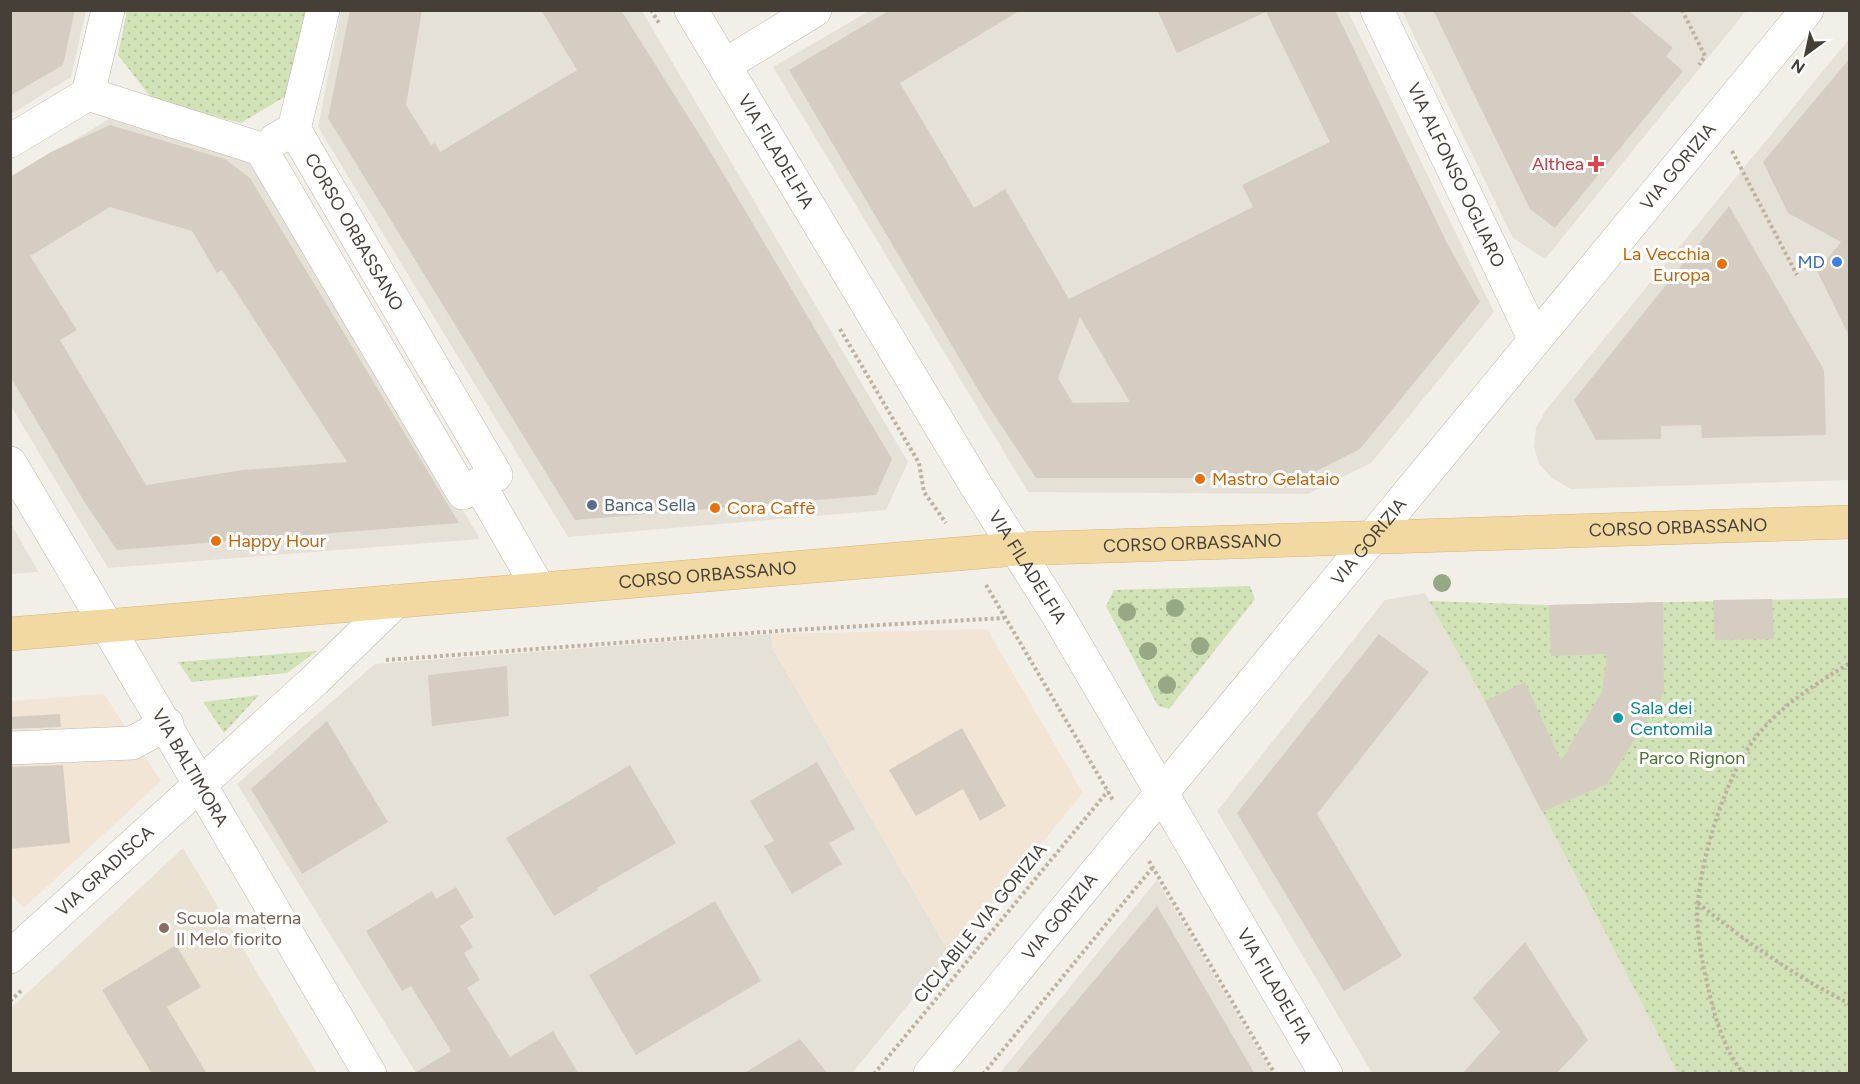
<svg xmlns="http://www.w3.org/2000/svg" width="1860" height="1084" viewBox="0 0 1860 1084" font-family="Figtree,sans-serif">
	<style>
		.residential { fill: #e6e1d7 }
		.commercial { fill: #f2e5d6 }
		.education { fill: #eae3d4 }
		.grass { fill: url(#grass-dots) }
		.building { fill: #d6cdc2; fill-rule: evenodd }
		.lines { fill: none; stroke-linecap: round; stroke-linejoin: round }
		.minor-casing { stroke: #bdb6ac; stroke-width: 34 }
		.major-casing { stroke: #d6b573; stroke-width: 34 }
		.path { stroke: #bdb19f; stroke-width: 4; stroke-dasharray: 3 3; stroke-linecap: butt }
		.minor { stroke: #fff; stroke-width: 33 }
		.major { stroke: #f2d9a2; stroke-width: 33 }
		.tree { fill: #97a984 }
		.health-dot { fill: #e0444e; stroke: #fff; stroke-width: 2 }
		.shop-dot { fill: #3f7fe0; stroke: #fff; stroke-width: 2 }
		.food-dot { fill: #e8710a; stroke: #fff; stroke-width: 2 }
		.service-dot { fill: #5c6f8a; stroke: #fff; stroke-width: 2 }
		.culture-dot { fill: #0f9aa8; stroke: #fff; stroke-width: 2 }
		.education-dot { fill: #8d6e63; stroke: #fff; stroke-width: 2 }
		.labels { text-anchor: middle; stroke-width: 6; stroke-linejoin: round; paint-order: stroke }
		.street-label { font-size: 18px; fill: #453f38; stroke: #fff }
		.health-label { font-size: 18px; fill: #be3a42; stroke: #fff; text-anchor: end }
		.food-label { font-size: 18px; fill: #c56008; stroke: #fff; text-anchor: start }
		.shop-label { font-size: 18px; fill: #366cbe; stroke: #fff; text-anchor: end }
		.service-label { font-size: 18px; fill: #4e5e75; stroke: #fff; text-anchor: start }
		.culture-label { font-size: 18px; fill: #0d838f; stroke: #fff; text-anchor: start }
		.park-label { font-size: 18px; fill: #4c7032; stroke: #fff }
		.education-label { font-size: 18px; fill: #785e54; stroke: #fff; text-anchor: start }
	</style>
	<defs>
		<pattern id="grass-dots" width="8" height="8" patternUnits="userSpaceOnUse" patternTransform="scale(1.5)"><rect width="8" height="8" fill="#d0e2b6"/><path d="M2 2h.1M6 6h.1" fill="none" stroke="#b4c39d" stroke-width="1.8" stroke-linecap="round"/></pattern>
	</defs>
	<rect width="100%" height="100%" fill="#f2efe9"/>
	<g class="residential">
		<path d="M11 11H86L71 77 11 114Z"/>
		<path d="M341 11H642L908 462 886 510 568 537 318 127Z"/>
		<path d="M869 11H1348L1494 312 1371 463 1308 494 1028 492 773 67Z"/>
		<path d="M1402 11H1746L1545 259 1513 238Z"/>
		<path d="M1849 39V480L1571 489 1552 478 1539 464 1534 447 1536 428 1546 410Z"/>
		<path d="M109 119 257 164 480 539 108 568 11 406V178Z"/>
		<path d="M11 524 38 571V572L11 574Z"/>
		<path d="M1425 593 1485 701 1678 1073H1372L1217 811 1385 600Z"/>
		<path d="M771 634 773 649 950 954 852 1073H416L237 784 375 664Z"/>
		<path d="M1157 880 1272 1073 999 1074Z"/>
	</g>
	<g class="commercial">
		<path d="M987 629 1083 793 950 954 773 649 771 634Z"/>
		<path d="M104 694 161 781 24 908 11 894V701Z"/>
	</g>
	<path class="education" d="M183 848 317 1073 11 1074V1008Z"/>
	<g class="grass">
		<path d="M127 11H307L286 96 241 123 153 100 118 55Z"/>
		<path d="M1250 586 1255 599 1169 709 1158 706 1106 606 1114 590Z"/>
		<path d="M1849 598V1073H1678L1485 701 1429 601 1549 605Z"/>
		<path d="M317 651 287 673 192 682 178 662Z"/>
		<path d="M259 695 224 733 203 702Z"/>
	</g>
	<g class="building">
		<path d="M10 10H75L63 65 10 96Z"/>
		<path d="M350 10H422L406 105 431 145 435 143 440 152 577 70 541 10H621L711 153 892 459 876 495 575 520 328 118Z"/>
		<path d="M890 10H1021L900 83 974 208 1005 189 1069 299 1253 207 1242 185 1330 142 1266 12 1177 53 1157 10H1335L1447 243 1480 302 1360 449 1303 478H1036L983 398 789 70ZM1080 317 1130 402 1073 403 1058 378Z"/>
		<path d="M1433 10H1628L1673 48 1666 56 1683 71 1555 228 1530 209Z"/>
		<path d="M1850 58V338L1817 271 1841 242 1788 213 1763 162Z"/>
		<path d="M110 125 225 159 250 178 459 523 117 550 85 503 10 376V177L51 152ZM110 207 192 231 217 273 222 270 347 462 243 470 146 485 60 340 77 330 30 256Z"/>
		<path d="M1729 206 1824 370 1826 435 1702 438 1701 425 1661 426V439L1596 440 1574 400Z"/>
		<path d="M1772 599 1774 639 1715 640 1713 600Z"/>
		<path d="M1663 602 1664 693 1607 784 1542 812 1485 701 1525 682 1561 761 1602 692 1607 654 1551 656 1549 605Z"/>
		<path d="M1379 634 1429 672 1317 814 1402 956 1344 991 1237 813Z"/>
		<path d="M507 666 509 716 432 726 428 675Z"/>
		<path d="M60 714 61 727 10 729V717Z"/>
		<path d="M327 721 388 822 302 874 251 789Z"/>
		<path d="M962 728 1006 806 980 821 963 789 916 816 889 770Z"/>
		<path d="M817 762 855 829 829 843 842 864 792 894 764 846 774 841 750 801Z"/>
		<path d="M63 765 70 843 10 849V767Z"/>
		<path d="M630 765 676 843 597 888 598 890 554 916 506 838Z"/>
		<path d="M456 887 474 917 460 926 473 947 464 953 480 980 467 988 510 1057 553 1031 579 1074H413L451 1051 411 986 402 991 366 931 432 891 436 899Z"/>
		<path d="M715 901 761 981 636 1055 589 975Z"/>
		<path d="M1157 906 1255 1074H1015Z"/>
		<path d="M1525 942 1588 1040 1556 1074H1462L1500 1032 1473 998Z"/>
		<path d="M176 945 201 987 167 1007 207 1074H152L102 990Z"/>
		<path d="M800 1039 828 1074H743Z"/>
	</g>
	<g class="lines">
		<g class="minor-casing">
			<g id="minor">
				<path d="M108 10 88 94 261 149 463 493 496 475 294 129"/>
				<path id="s1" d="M691 10 977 487 1056 612 1326 1074"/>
				<path id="s2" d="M1377 10 1535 340"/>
				<path d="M725 65 815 10"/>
				<path d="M275 140 294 129 323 10"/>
				<path d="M10 141 88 94"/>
				<path id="s3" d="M10 463C132 666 249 870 370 1074"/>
				<path d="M479 484 539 589"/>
				<path d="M10 748 132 743 167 724"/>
				<path id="s4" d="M10 957 315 680 396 601"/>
				<path id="s5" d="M930 1074 1807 10"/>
			</g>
		</g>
		<g class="major-casing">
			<g id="major">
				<path id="s6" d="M10 634 1016 549 1850 522"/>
			</g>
		</g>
		<g class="path">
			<path d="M651 10 659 23"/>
			<path d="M1682 10 1705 56 1699 65"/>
			<path d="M1732 151 1797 275"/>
			<path d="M840 329 919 463 924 492 946 523"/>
			<path d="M986 585 1113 800"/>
			<path d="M386 660 792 630 1004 618"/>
			<path d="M1149 861 1275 1074"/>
			<path d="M1698 903C1746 942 1795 976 1850 1004"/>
			<path d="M10 1001 23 989"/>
			<path d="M874 1074 1108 791"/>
			<path d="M983 1074 1153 867"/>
			<path d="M1745 1074C1726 1057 1713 1012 1708 987 1702 960 1695 929 1698 901 1703 851 1727 771 1760 732 1785 703 1817 683 1850 663"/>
		</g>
		<use href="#minor" class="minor"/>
		<use href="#major" class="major"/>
	</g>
	<g class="tree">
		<circle cx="1442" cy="583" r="9"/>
		<circle cx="1175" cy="608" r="9"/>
		<circle cx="1127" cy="612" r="9"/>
		<circle cx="1200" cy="646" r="9"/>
		<circle cx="1148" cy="651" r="9"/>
		<circle cx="1167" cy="685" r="9"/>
	</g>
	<path class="health-dot" d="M1593 155h6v6h6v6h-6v6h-6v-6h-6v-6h6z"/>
	<circle class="shop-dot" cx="1837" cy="262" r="6"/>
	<g class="food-dot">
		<circle cx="1722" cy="264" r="6"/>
		<circle cx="1200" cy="479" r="6"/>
		<circle cx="715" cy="508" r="6"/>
		<circle cx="216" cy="541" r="6"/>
	</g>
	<circle class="service-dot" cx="592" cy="505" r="6"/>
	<circle class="culture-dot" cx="1618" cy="718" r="6"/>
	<circle class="education-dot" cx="164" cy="928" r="6"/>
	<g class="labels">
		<g class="street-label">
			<text dy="6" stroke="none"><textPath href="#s1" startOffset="165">VIA FILADELFIA</textPath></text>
			<text dy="6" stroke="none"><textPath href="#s5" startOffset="1176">VIA GORIZIA</textPath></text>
			<text dy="6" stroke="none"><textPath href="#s2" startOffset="183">VIA ALFONSO OGLIARO</textPath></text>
			<text transform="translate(354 232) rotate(60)" y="6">CORSO ORBASSANO</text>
			<text dy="6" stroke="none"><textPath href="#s6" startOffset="1672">CORSO ORBASSANO</textPath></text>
			<text dy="6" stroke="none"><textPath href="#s5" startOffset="690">VIA GORIZIA</textPath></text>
			<text dy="6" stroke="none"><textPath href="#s6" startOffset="1186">CORSO ORBASSANO</textPath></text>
			<text dy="6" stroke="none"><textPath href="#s1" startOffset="651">VIA FILADELFIA</textPath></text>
			<text dy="6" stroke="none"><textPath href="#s6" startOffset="700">CORSO ORBASSANO</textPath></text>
			<text dy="6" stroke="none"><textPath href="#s3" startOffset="354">VIA BALTIMORA</textPath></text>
			<text dy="6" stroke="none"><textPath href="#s4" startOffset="128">VIA GRADISCA</textPath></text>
			<text dy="6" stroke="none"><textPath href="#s5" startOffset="204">VIA GORIZIA</textPath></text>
			<text transform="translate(980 923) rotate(-51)" y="6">CICLABILE VIA GORIZIA</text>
			<text dy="6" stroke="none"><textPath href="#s1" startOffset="1137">VIA FILADELFIA</textPath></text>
		</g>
		<g class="health-label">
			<text x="1584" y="170">Althea</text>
		</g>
		<g class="food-label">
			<text x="1710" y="260" text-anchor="end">La Vecchia<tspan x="1710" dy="21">Europa</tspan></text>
			<text x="1212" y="485">Mastro Gelataio</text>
			<text x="727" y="514">Cora Caffè</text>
			<text x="228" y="547">Happy Hour</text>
		</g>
		<g class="shop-label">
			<text x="1825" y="268">MD</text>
		</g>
		<g class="service-label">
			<text x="604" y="511">Banca Sella</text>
		</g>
		<g class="culture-label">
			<text x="1630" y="714">Sala dei<tspan x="1630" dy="21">Centomila</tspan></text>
		</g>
		<g class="park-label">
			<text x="1692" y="764">Parco Rignon</text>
		</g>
		<g class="education-label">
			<text x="176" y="924">Scuola materna<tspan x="176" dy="21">Il Melo fiorito</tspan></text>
		</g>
	</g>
	<rect width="1860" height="1084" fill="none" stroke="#453f38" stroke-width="24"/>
	<g transform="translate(1806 54) rotate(213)" stroke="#ffffff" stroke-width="4.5" paint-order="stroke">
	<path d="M0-4.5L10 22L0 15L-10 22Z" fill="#453f38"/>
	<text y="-9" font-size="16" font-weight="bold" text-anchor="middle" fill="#453f38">N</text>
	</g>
</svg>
